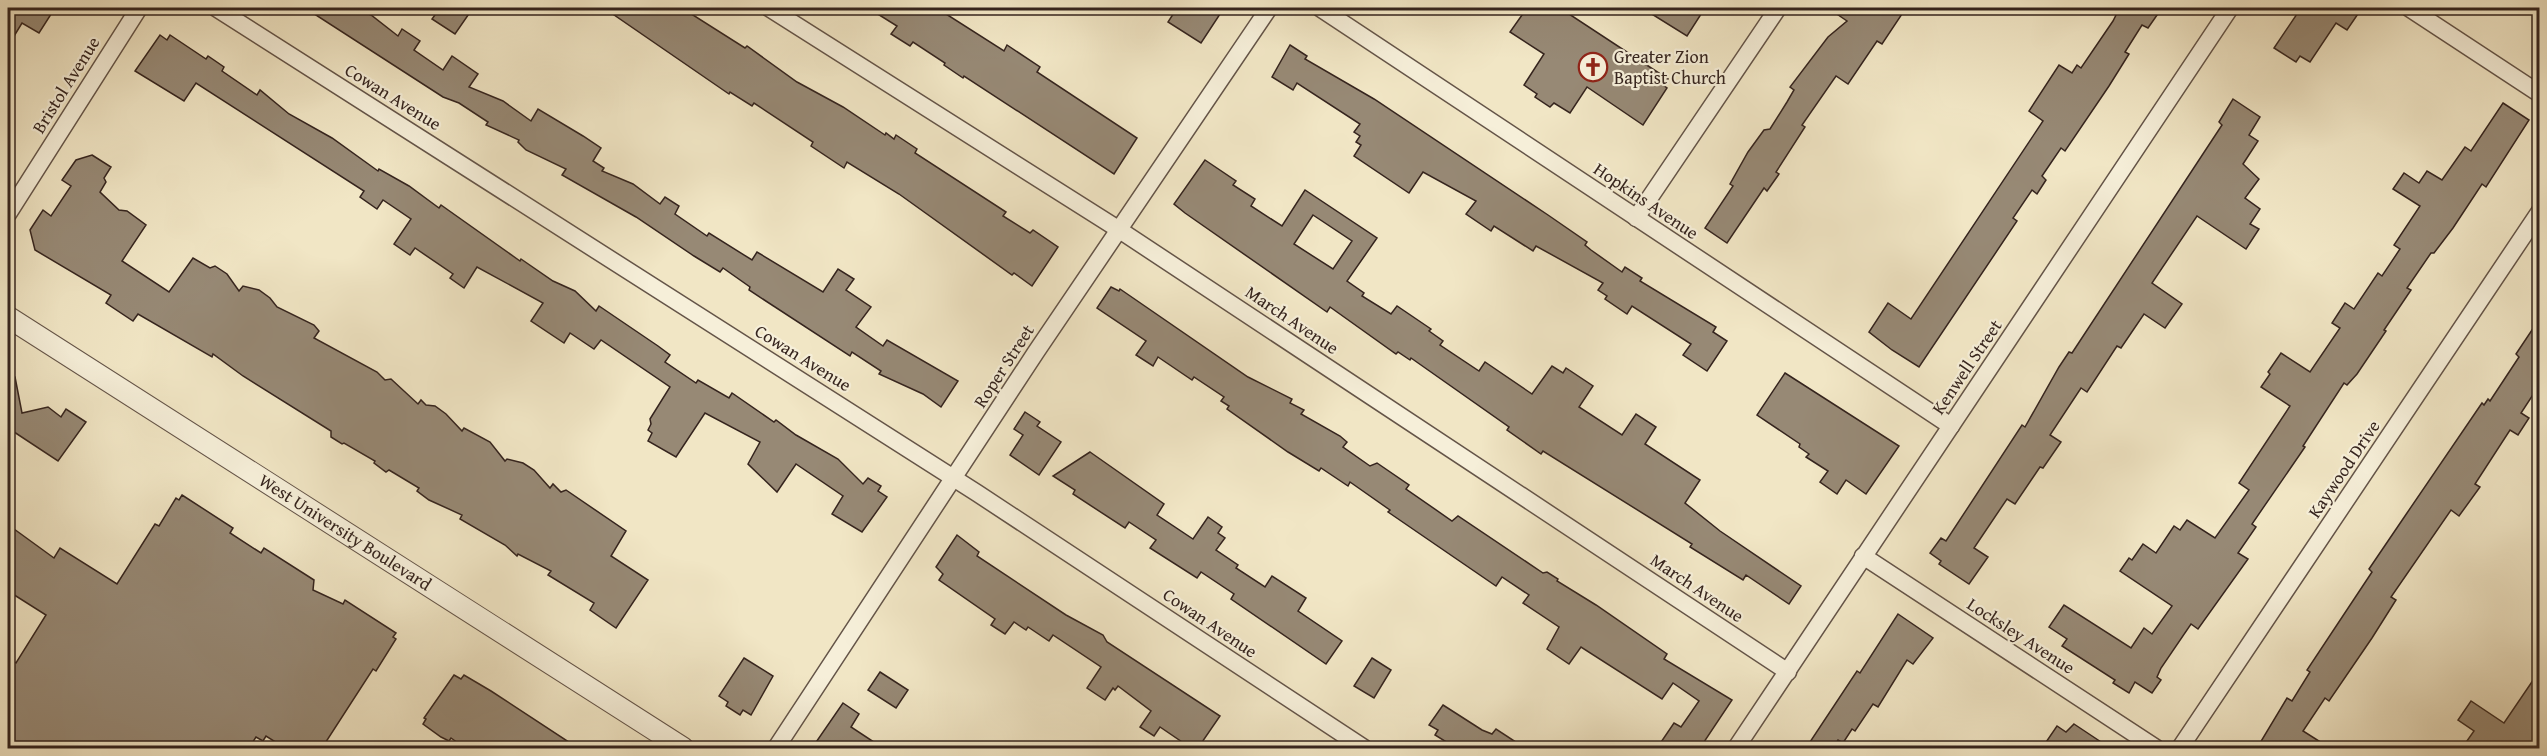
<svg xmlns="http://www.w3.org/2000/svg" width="2547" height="756" viewBox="0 0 2547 756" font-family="'Gentium Book Plus',serif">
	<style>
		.building { fill: #978975; stroke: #35241e; stroke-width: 1.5; fill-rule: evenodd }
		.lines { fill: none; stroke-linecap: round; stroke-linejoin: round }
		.minor-casing { stroke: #645448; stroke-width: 19 }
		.tertiary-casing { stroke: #645448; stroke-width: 23 }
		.minor { stroke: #f6efd9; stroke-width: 16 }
		.tertiary { stroke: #f6efd9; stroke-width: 21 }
		.labels { text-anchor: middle; stroke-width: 4.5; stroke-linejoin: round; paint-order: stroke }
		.poi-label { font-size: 18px; fill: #35241e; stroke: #f6efd9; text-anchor: start }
		.street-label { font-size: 18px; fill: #35241e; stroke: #f6efd9 }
	</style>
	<rect width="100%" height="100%" fill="#f1e6c5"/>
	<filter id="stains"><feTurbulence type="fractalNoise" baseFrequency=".00333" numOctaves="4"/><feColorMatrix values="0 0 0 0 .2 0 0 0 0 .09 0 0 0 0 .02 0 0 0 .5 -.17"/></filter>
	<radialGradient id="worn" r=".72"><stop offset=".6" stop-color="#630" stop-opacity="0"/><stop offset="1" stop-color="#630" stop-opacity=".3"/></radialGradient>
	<g class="building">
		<path d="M8 8H55L39 33 22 23 8 46Z"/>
		<path d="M305 8H354L371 15 398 36 402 29 420 41 414 50 443 70 452 56 478 74 469 87 503 101 531 121 538 109 583 136 601 148 593 161 604 168 602 171 633 184 660 204 665 197 679 206 675 214 707 236 709 233 752 260 757 252 823 292 838 269 854 279 846 290 871 307 856 327 883 346 887 340 958 381 941 407 923 394 879 374 881 371 852 352 850 356 749 290 750 287 723 268 720 272 694 256 636 217 562 175 566 169 526 150 518 142 519 140 486 125 488 122 459 103 443 97Z"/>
		<path d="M440 8H473L455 34 432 19Z"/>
		<path d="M604 8H682L745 48 747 46 797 82 843 107 885 135 886 133 894 139 896 135 917 149 915 153 1006 212 1003 216 1030 233 1033 230 1058 247 1032 286 1014 273 1012 275 899 194 847 162 844 168 811 146 813 142 754 103 752 106 730 92 729 94Z"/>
		<path d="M868 8H950L946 14 1004 51 1007 45 1040 67 1037 72 1137 138 1114 174 964 76 963 78 944 65 945 63 913 42 910 46 891 34 897 26Z"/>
		<path d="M1177 8H1224L1201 43 1168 22Z"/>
		<path d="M1527 8H1560L1668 79 1663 85 1667 88 1643 125 1587 87 1570 113 1554 103 1550 107 1535 97 1537 94 1524 85 1544 54 1510 32Z"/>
		<path d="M1642 8H1705L1687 36Z"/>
		<path d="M1828 8H1893L1902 14 1882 44 1877 41 1848 84 1836 76 1802 125 1805 127 1776 172 1779 174 1767 191 1764 188 1727 243 1705 228 1733 186 1730 184 1748 152 1764 130 1770 129 1787 102 1794 90 1790 87 1828 37 1847 21Z"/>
		<path d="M2116 8H2162L2148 28 2142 25 2125 52 2129 54 2109 86 2065 151 2061 148 2042 176 2046 180 2037 194 2032 190 2013 218 2017 221 1919 367 1892 350 1869 332 1888 303 1911 319 2043 121 2029 111 2059 65 2072 73 2077 65 2081 68 2113 21 2119 9Z"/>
		<path d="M2301 8H2362L2347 30 2336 23 2310 62 2300 56 2296 62 2274 48Z"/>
		<path d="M160 35 167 40 170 35 206 59 208 56 224 67 222 71 257 95 260 90 289 114 332 138 378 171 379 169 409 186 439 208 441 205 520 261 521 259 553 281 575 291 596 311 599 306 658 346 670 355 665 362 696 383 698 380 729 398 732 393 774 422 776 420 796 435 838 459 863 484 868 478 881 486 878 491 887 497 862 532 832 514 843 496 796 464 777 492 748 464 760 442 705 413 676 457 648 441 652 433 648 430 651 424 650 419 670 387 601 340 594 349 570 333 564 343 531 321 543 303 477 267 464 288 450 278 453 274 415 248 410 255 394 244 411 219 383 200 377 209 360 197 364 191 196 83 184 101 135 71Z"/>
		<path d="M1290 45 1307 56 1305 59 1374 99 1548 215 1587 242 1585 245 1591 250 1622 272 1625 267 1642 278 1640 281 1716 327 1713 332 1727 341 1707 371 1683 355 1691 344 1632 306 1627 314 1605 299 1607 296 1598 290 1603 283 1536 246 1533 251 1494 226 1491 231 1466 214 1476 201 1423 172 1409 193 1354 156 1361 145 1356 142 1360 136 1354 132 1360 124 1297 83 1293 90 1272 77Z"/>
		<path d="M2233 99 2260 117 2249 135 2258 141 2243 164 2259 179 2245 198 2260 209 2250 224 2259 229 2246 249 2197 216 2152 283 2182 304 2165 328 2144 314 2121 348 2117 346 2087 392 2081 388 2050 435 2061 442 2043 468 2040 467 2015 504 2007 499 1974 548 1988 557 1969 584 1939 564 1941 561 1930 553 1941 538 1946 541 2022 425 2025 427 2059 367 2069 352 2072 353 2222 125 2219 122Z"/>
		<path d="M2503 103 2529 120 2486 187 2482 184 2453 228 2434 253H2431L2407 288 2411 290 2384 330 2386 331 2357 374 2347 385 2344 383 2303 446 2305 447 2252 524 2256 527 2238 553 2248 559 2198 629 2191 624 2161 668 2157 677 2161 680 2152 693 2135 682 2129 693 2113 683 2115 680 2062 646 2067 639 2049 627 2064 605 2131 648 2144 628 2152 634 2172 606 2120 571 2129 558 2132 560 2143 544 2156 553 2174 526 2180 530 2187 520 2215 538 2249 490 2239 483 2290 406 2261 387 2270 374 2268 372 2281 353 2310 372 2340 328 2332 323 2345 303 2354 309 2378 273 2382 276 2400 249 2394 245 2420 206 2393 189 2404 173 2419 183 2427 171 2442 180 2465 147 2471 151Z"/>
		<path d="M92 155 111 167 104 178 106 182 100 192 119 210 127 211 146 225 122 261 169 292 193 258 210 268 215 266 227 274 239 291 243 286 259 290 270 298 277 307 314 325 319 331 314 338 377 372 385 380 391 379 418 404 421 400 426 405 435 406 446 414 462 431 464 428 490 442 505 461 507 459 523 463 534 470 550 488 553 484 561 492 566 490 626 531 611 556 648 580 616 628 590 610 594 603 548 575 551 571 518 554 517 556 505 545 460 519 462 515 429 500 417 491 419 488 389 470 386 472 374 463 375 461 344 443 342 444 331 437V431L243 376 213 354 212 357 138 314 133 321 106 303 111 295 35 250 30 230 43 210 51 216 71 186 62 180 76 160Z"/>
		<path d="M1205 160 1236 181 1233 185 1255 199 1251 206 1282 226 1305 190 1377 238 1347 281 1364 293 1362 296 1391 314 1397 306 1431 329 1429 331 1443 341 1440 345 1479 371 1485 362 1532 394 1552 366 1563 373 1566 368 1593 386 1579 407 1622 435 1636 414 1656 427 1645 444 1700 480 1685 503 1720 531 1801 586 1789 604 1746 575 1743 580 1690 547 1692 544 1543 451 1541 454 1507 430 1509 427 1411 358 1410 360 1398 352 1396 354 1330 307 1327 312 1185 213 1174 204ZM1313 215 1352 241 1333 269 1294 244Z"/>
		<path d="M1111 287 1119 291 1120 289 1248 377 1292 399 1290 403 1304 410 1301 414 1340 436 1347 442 1343 447 1370 466 1377 463 1409 485 1406 489 1452 521 1458 516 1543 573 1547 572 1558 579 1557 581 1596 605 1667 654 1664 659 1732 700 1700 748H1657L1674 723 1681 727 1699 701 1673 683 1662 699 1581 647 1569 664 1547 649 1559 627 1523 603 1529 595 1502 577 1496 586 1388 512 1390 510 1350 482 1348 486 1321 468 1319 471 1288 452 1227 409 1229 406 1221 401 1224 397 1194 377 1192 380 1158 357 1153 366 1136 355 1146 341 1097 308Z"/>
		<path d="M2540 318V384L2521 413 2529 418 2518 435 2510 430 2475 484 2480 487 2459 516 2451 510 2391 597 2396 600 2372 638 2329 701 2325 698 2303 731 2330 748H2257L2287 698 2292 701 2310 672 2307 670 2372 572 2369 569 2407 513 2482 403 2484 405 2488 399 2490 401 2519 357 2516 354Z"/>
		<path d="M1785 373 1899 446 1866 494 1846 480 1837 494 1820 482 1828 471 1806 457 1809 454 1799 447 1800 444 1757 415Z"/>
		<path d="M15 377 22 413 48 407 61 417 66 409 86 422 58 461 8 428V378Z"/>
		<path d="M1025 412 1040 422 1037 426 1061 442 1039 475 1010 455 1023 435 1014 429Z"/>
		<path d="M1090 452 1164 504 1157 515 1193 539 1208 517 1222 527 1218 533 1225 538 1216 550 1238 565 1236 568 1265 587 1272 576 1306 598 1298 611 1342 641 1326 664 1231 599 1234 594 1201 572 1197 578 1150 548 1156 540 1129 522 1125 528 1073 494 1075 490 1053 476Z"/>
		<path d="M182 495 233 528 230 533 261 553 264 548 314 580 313 590 343 604 345 600 396 633 393 637 396 639 376 671 373 669 322 748H285L266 736 263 741 256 737 249 748H8V657L16 663 46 615 8 591V538L14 529 54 558 60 548 117 584 155 524 159 526 176 498 179 500Z"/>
		<path d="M957 535 979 552 977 556 1066 615 1103 635 1107 642 1220 716 1198 748H1191L1160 727 1154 736 1140 727 1151 711 1118 686 1115 690 1113 688 1105 700 1087 688 1101 667 1053 635 1049 641 1028 627 1026 630 1014 622 1005 634 991 625 995 619 939 580 943 574 936 567Z"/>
		<path d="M1898 614 1933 638 1913 664 1907 660 1878 707 1873 704 1855 731 1852 729 1843 743 1838 740 1833 748H1806L1857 671 1860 673Z"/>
		<path d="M744 658 773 676 751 715 743 710 740 715 726 706 728 702 719 696Z"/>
		<path d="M1372 658 1391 670 1374 698 1354 686Z"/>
		<path d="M2540 670V748H2462L2474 731 2458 720 2471 701 2504 723Z"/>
		<path d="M880 672 908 690 896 708 868 690Z"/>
		<path d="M454 675 461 679 464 675 491 691 578 748H465L451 738 449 741 441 737 423 724 426 719 424 718Z"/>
		<path d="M843 703 859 714 851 727 883 748H812Z"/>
		<path d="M1443 705 1482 730 1492 734 1496 729 1525 748H1456L1435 735 1438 730 1429 725Z"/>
		<path d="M2074 724 2110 748H2042L2057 726 2066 732Z"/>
	</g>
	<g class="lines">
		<g class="minor-casing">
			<g id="minor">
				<path d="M216 8 977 493 1364 748"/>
				<path d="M769 8 1118 229 1788 672"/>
				<path d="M1320 8 1951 426"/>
				<path d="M2409 8 2540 94"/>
				<path d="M8 214 139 8"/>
				<path d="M1636 218 1778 8"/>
				<path d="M1863 556 2156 748"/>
				<path d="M776 748 1036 352 1269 8"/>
				<path d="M1736 748 2230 8"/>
				<path d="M2180 748 2540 211"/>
			</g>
		</g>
		<g class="tertiary-casing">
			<g id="tertiary">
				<path id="s1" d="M8 317 683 748"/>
			</g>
		</g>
		<use href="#minor" class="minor"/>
		<use href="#tertiary" class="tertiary"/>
	</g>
	<defs>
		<g id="church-ring" transform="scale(1.5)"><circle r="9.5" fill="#f6efd9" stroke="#8f2418" stroke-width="1.5"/><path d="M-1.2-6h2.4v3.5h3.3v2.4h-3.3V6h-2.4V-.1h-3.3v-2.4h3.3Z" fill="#8f2418"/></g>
	</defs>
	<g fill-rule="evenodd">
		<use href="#church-ring" x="1593" y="67"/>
	</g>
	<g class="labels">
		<g class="poi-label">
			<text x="1614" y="63">Greater Zion<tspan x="1614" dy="21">Baptist Church</tspan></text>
		</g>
		<g class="street-label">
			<text transform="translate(66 85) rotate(-58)" y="6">Bristol Avenue</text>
			<text transform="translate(393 97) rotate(32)" y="6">Cowan Avenue</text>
			<text transform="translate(1646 201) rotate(34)" y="6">Hopkins Avenue</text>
			<text transform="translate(1292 320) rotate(34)" y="6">March Avenue</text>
			<text transform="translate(803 358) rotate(32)" y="6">Cowan Avenue</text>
			<text transform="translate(1004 366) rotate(-57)" y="6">Roper Street</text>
			<text transform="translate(1967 367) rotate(-56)" y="6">Kenwell Street</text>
			<text transform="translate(2344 469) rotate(-56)" y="6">Kaywood Drive</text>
			<text dy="6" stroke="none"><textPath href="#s1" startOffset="400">West University Boulevard</textPath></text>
			<text transform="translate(1697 588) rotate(34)" y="6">March Avenue</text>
			<text transform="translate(1210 623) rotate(34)" y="6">Cowan Avenue</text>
			<text transform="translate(2021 636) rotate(33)" y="6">Locksley Avenue</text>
		</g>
	</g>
	<rect width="2547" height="756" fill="none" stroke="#f1e6c5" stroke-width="30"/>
	<rect x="9" y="9" width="2529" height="738" fill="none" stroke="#35241e" stroke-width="3"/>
	<rect x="15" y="15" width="2517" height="726" fill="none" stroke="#35241e" stroke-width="1.5"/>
	<rect width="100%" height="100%" filter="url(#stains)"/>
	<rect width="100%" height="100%" fill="url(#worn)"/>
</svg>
